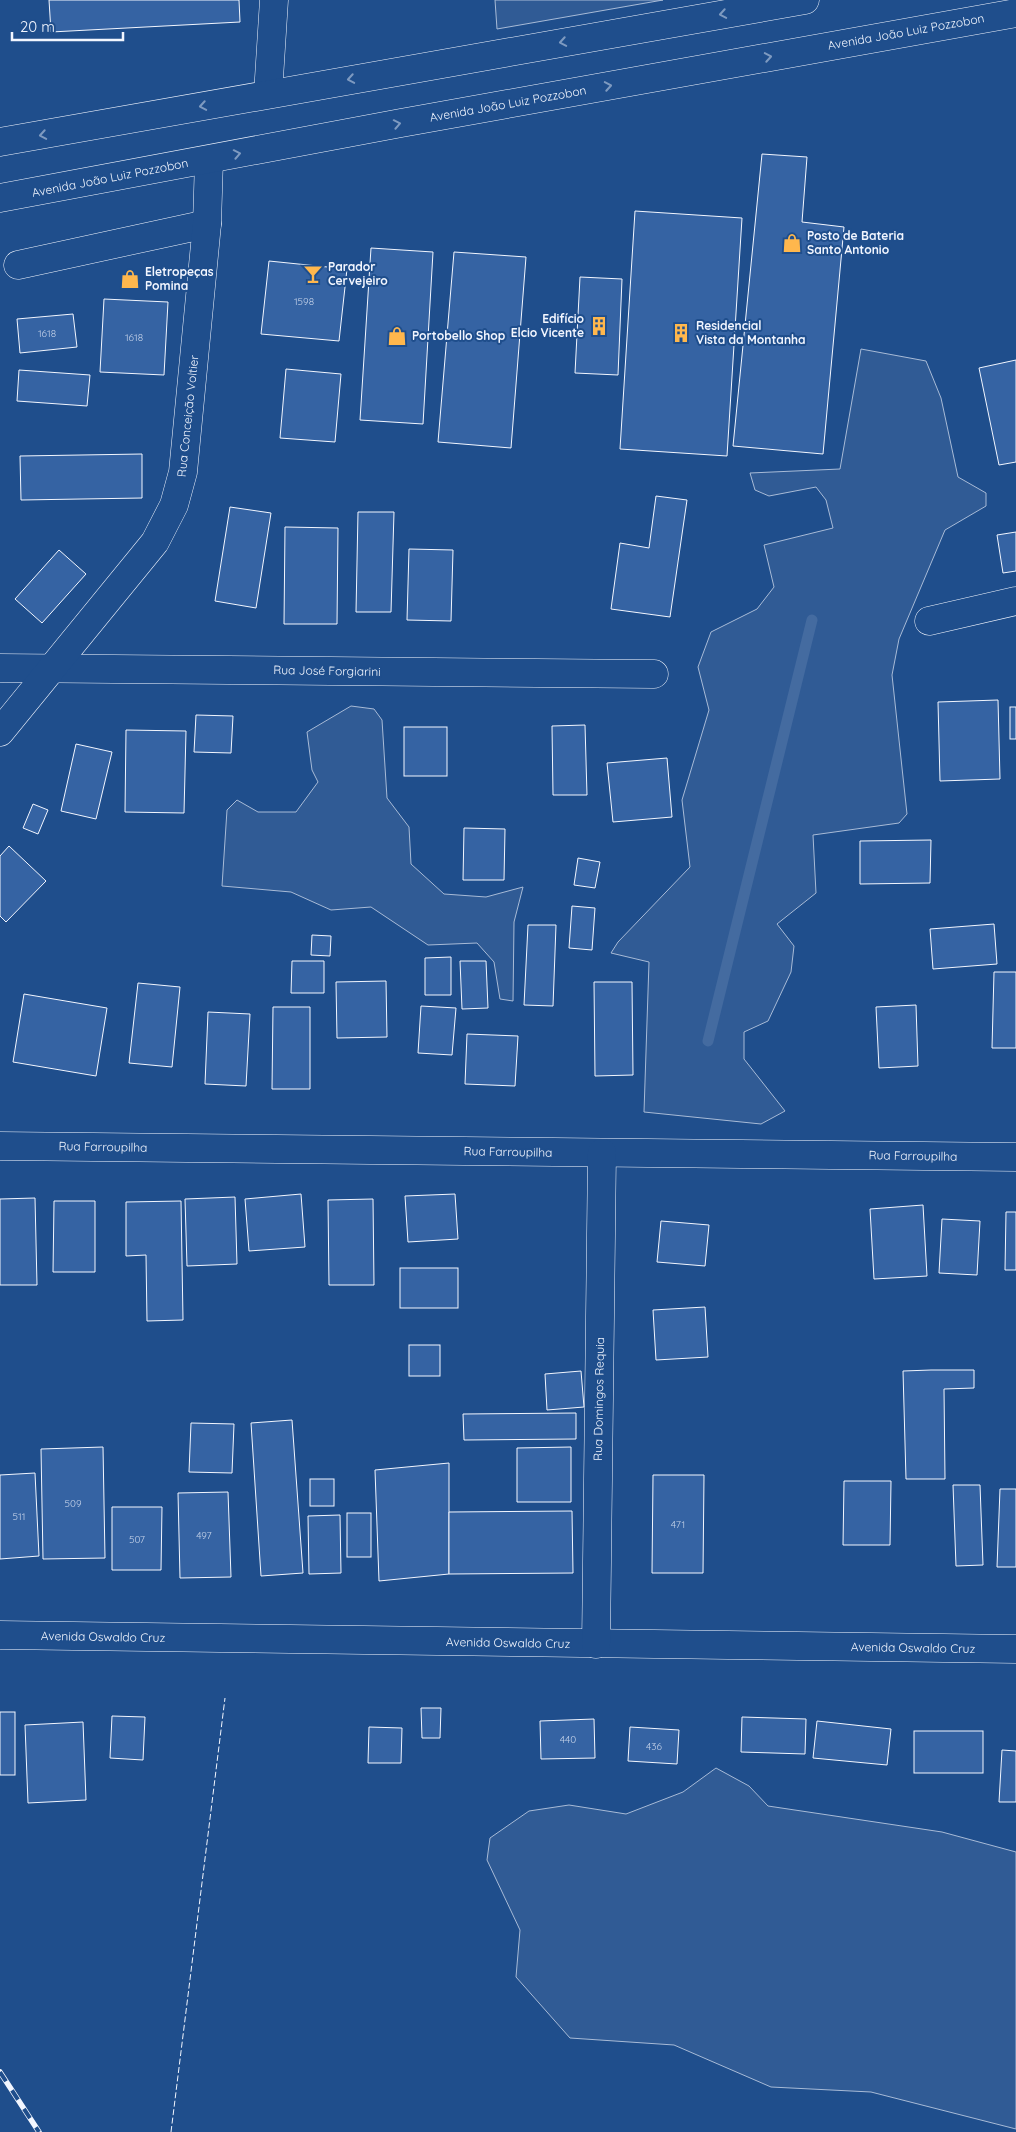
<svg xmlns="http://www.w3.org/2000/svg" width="1016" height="2132" viewBox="0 0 1016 2132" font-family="Quicksand,sans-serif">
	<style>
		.built { fill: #305b95; stroke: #a8bbd7 }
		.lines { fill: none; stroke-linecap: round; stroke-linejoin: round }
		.stream { stroke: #446ba0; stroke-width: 11 }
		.building { fill: #3563a3; stroke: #f2f6ff }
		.minor-casing { stroke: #f2f6ff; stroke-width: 29 }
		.major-casing { stroke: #f2f6ff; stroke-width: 29 }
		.minor { stroke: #1f4e8c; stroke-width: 28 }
		.major { stroke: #1f4e8c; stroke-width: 28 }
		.rail-casing { stroke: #f2f6ff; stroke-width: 5.5 }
		.rail { stroke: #1f4e8c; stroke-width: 4; stroke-dasharray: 11; stroke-linecap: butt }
		.fence { stroke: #f2f6ff; stroke-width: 1; stroke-dasharray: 6 2.5; stroke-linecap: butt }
		.oneway { stroke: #7e9ac0 }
		.labels { text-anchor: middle; stroke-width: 4; stroke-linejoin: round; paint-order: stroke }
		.number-label { font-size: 10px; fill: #c3d1e8 }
		.street-label { font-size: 12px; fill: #f2f6ff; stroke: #1f4e8c }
		.poi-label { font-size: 12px; font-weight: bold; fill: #f2f6ff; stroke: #1f4e8c; text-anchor: start }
	</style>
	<rect width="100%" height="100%" fill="#1f4e8c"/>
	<g class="built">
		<path d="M495 0H663L497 29Z"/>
		<path d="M861 349 926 361 941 398 958 477 986 493V506L945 530 899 639 892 675 907 814 899 823 813 835 816 893 777 924 794 946 791 972 768 1021 744 1032V1059L785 1111 761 1124 644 1112 649 962 611 953 618 942 690 867 682 800 709 710 698 667 711 632 757 609 774 587 764 545 833 528 826 500 816 487 769 496 755 490 750 473 840 469Z"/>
		<path d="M351 706 374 709 382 720 387 798 409 827 411 864 444 894 486 897 523 887 514 922 513 1001 500 999 494 962 477 943 428 945 371 907 331 910 291 892 222 886 227 810 237 800 258 812H296L318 782 312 770 307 732Z"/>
		<path d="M716 1768 749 1786 768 1806 942 1832 1016 1852V2129L871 2092 771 2087 674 2045 570 2038 516 1977 520 1930 487 1860 490 1838 529 1811 569 1805 626 1814 683 1792Z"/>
	</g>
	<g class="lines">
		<path class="stream" d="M708 1041 812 620"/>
	</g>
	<g class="building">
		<path d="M49 0H239L240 22 51 32Z"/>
		<path d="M762 154 807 157 802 222 844 227 823 454 733 446Z"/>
		<path d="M635 211 742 218 727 456 620 449Z"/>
		<path d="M371 248 433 252 423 424 360 420Z"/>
		<path d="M454 252 526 257 511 448 438 442Z"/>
		<path d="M269 261 347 269 339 341 261 334Z"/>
		<path d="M580 277 622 279 618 375 575 373Z"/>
		<path d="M104 299 168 302 164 375 100 372Z"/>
		<path d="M73 314 77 347 20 353 17 319Z"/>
		<path d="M1016 360V462L999 465 979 368Z"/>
		<path d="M286 369 341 374 335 442 280 438Z"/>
		<path d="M19 370 90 375 87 406 17 401Z"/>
		<path d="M142 454V498L21 500 20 456Z"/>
		<path d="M656 496 687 500 670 617 611 609 620 543 649 548Z"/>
		<path d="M230 507 271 513 256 608 215 601Z"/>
		<path d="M358 512H394L391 612H356Z"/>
		<path d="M285 527 338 528 337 624H284Z"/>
		<path d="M1016 532V571L1003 573 997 535Z"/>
		<path d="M409 549 453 550 451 621 407 620Z"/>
		<path d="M59 550 86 574 42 623 15 599Z"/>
		<path d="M998 700 1000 779 940 781 938 702Z"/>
		<rect x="1010" y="707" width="6" height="32"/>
		<path d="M196 715 233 716 231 753 194 752Z"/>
		<path d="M585 725 587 795H553L552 726Z"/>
		<rect x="404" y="727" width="43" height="49"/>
		<path d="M126 730 186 731 184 813 125 812Z"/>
		<path d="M76 744 112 752 96 819 61 811Z"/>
		<path d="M667 758 672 817 613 822 607 763Z"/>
		<path d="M33 804 48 810 38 834 23 828Z"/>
		<path d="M464 828 505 829 504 880H463Z"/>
		<path d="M931 840 930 883 860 884V841Z"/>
		<path d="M9 846 46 881 6 922 0 916V856Z"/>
		<path d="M578 858 600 862 595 888 574 885Z"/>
		<path d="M572 906 595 908 592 950 569 948Z"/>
		<path d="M994 924 997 964 933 969 930 929Z"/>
		<path d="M528 925H556L553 1006 524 1005Z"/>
		<path d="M312 935 331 936 330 956 311 955Z"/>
		<path d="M451 957V995H425V958Z"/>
		<path d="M292 961H324V993H291Z"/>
		<path d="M460 961H486L488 1008 462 1009Z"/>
		<path d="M994 972H1016V1048H992Z"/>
		<path d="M386 981 387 1037 337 1038 336 982Z"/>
		<path d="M594 982H632L633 1075 595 1076Z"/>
		<path d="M138 983 180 987 172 1067 129 1063Z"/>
		<path d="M24 994 107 1008 96 1076 13 1062Z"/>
		<path d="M916 1005 918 1066 879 1068 876 1007Z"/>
		<path d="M421 1006 456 1008 452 1055 418 1053Z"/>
		<path d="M273 1007H310V1089H272Z"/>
		<path d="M208 1012 250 1014 246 1086 205 1084Z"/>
		<path d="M467 1034 518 1036 515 1086 465 1084Z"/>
		<path d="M301 1194 305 1247 249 1251 245 1199Z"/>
		<path d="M455 1194 458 1239 408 1242 405 1196Z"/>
		<path d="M235 1197 237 1264 187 1266 185 1199Z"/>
		<path d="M35 1198 37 1285H0V1199Z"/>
		<path d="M373 1199 374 1285H329L328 1200Z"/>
		<path d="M54 1201H95V1272H53Z"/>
		<path d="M181 1201 183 1320 147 1321 146 1255 126 1256V1202Z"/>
		<path d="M923 1205 927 1276 874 1279 870 1209Z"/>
		<path d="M1006 1212H1016V1270H1005Z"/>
		<path d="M942 1219 980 1221 977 1275 939 1273Z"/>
		<path d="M661 1221 709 1225 705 1266 657 1262Z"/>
		<rect x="400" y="1268" width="58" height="40"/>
		<path d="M705 1307 708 1357 656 1360 653 1310Z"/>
		<rect x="409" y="1345" width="31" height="31"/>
		<path d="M931 1370H974V1388L944 1389 945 1479H906L903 1371Z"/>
		<path d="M581 1371 584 1407 547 1410 545 1374Z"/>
		<path d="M576 1413V1439L464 1440 463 1414Z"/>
		<path d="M292 1420 303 1573 261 1576 251 1423Z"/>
		<path d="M191 1423 234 1424 232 1473 189 1472Z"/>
		<path d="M103 1447 105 1558 43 1559 41 1449Z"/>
		<path d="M571 1447V1502H517V1448Z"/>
		<path d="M449 1463V1574L379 1581 375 1470Z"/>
		<path d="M35 1473 39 1556 0 1559V1475Z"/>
		<path d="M653 1475H704L703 1573H652Z"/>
		<rect x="310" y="1479" width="24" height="27"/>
		<path d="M844 1481H891L890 1545H843Z"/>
		<path d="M953 1485H980L983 1565 956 1566Z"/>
		<path d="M1000 1489H1016V1567H997Z"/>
		<path d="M228 1492 231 1577 180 1578 178 1493Z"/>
		<path d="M112 1507H162L161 1570H112Z"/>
		<path d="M572 1511 573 1573 449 1574V1512Z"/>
		<rect x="347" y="1513" width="24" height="44"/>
		<path d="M340 1515 341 1573 309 1574 308 1516Z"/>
		<path d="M421 1708H441L440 1738H422Z"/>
		<rect x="0" y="1712" width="15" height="63"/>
		<path d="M112 1716 145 1717 143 1760 110 1758Z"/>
		<path d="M742 1717 806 1719 805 1754 741 1752Z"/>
		<path d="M594 1719 595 1758 541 1759 540 1721Z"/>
		<path d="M817 1721 891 1729 887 1765 813 1758Z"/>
		<path d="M83 1722 86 1800 28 1803 25 1725Z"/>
		<path d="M369 1727 402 1728 401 1763H368Z"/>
		<path d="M630 1727 679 1730 677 1764 628 1761Z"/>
		<rect x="914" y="1731" width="69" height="42"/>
		<path d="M1002 1750 1016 1751V1802H999Z"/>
	</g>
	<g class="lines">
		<g class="minor-casing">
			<g id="minor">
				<path d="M268 94 274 0"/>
				<path d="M18 265 207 224"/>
				<path d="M929 621 1016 601"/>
				<path d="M0 668 654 674"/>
				<path d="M0 732 155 542 174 505 183 472 207 224 209 160"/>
				<path d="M0 1146 1016 1157"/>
				<path d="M0 1635 1016 1649"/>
				<path d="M596 1644 602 1153"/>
			</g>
		</g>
		<g class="major-casing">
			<g id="major">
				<path d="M0 142 805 0"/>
				<path d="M0 198 401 123 1016 13"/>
			</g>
		</g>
		<use href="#minor" class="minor"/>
		<use href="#major" class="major"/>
		<g class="rail-casing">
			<path id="rail" d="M0 2072 39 2132"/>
		</g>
		<use href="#rail" class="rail"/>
		<path class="fence" d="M171 2132 225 1698"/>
	</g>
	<defs><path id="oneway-chevron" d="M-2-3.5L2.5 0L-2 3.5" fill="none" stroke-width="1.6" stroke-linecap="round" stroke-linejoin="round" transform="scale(1.25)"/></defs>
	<g class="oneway">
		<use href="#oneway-chevron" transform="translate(723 14) rotate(170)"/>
		<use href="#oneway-chevron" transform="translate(563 42) rotate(170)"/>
		<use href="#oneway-chevron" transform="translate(768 57) rotate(-10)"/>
		<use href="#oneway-chevron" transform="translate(351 79) rotate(170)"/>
		<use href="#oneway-chevron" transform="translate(608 86) rotate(-10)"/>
		<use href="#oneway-chevron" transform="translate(203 106) rotate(170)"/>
		<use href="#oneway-chevron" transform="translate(397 124) rotate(-11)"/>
		<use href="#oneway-chevron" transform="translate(43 135) rotate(170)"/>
		<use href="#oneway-chevron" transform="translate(237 154) rotate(-11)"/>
	</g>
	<defs>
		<g id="shop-bare" transform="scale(1.5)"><path d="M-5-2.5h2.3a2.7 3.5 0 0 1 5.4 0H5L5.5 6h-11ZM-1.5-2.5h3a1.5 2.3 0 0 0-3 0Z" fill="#ffb74d" stroke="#1f4e8c" stroke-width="2.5" paint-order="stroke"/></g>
		<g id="bar-bare" transform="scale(1.5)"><path d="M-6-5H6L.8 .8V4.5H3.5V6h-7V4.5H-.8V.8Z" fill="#ffb74d" stroke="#1f4e8c" stroke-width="2.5" paint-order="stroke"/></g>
		<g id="building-bare" transform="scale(1.5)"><path d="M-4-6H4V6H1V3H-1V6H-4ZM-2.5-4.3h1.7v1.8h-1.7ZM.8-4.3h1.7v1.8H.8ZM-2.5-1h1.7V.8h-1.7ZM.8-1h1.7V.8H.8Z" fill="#ffb74d" stroke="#1f4e8c" stroke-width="2.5" paint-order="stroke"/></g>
	</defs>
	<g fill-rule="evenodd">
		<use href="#shop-bare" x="792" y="243"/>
		<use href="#bar-bare" x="313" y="274"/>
		<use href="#shop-bare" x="130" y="279"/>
		<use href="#building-bare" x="599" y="326"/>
		<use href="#building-bare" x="681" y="333"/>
		<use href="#shop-bare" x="397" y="336"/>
	</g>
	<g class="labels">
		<g class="number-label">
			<text x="304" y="305">1598</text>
			<text x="47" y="337">1618</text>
			<text x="134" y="341">1618</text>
			<text x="73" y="1507">509</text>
			<text x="19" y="1520">511</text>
			<text x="678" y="1528">471</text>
			<text x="204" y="1539">497</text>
			<text x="137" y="1543">507</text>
			<text x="568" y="1743">440</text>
			<text x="654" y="1750">436</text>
		</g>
		<g class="street-label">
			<text transform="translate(906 32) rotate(-10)" y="4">Avenida João Luiz Pozzobon</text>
			<text transform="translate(508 104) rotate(-10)" y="4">Avenida João Luiz Pozzobon</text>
			<text transform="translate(110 178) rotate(-11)" y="4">Avenida João Luiz Pozzobon</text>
			<text transform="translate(188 416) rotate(-84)" y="4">Rua Conceição Voltier</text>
			<text transform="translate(327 671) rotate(1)" y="4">Rua José Forgiarini</text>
			<text transform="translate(103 1147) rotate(1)" y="4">Rua Farroupilha</text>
			<text transform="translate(508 1152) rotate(1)" y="4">Rua Farroupilha</text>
			<text transform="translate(913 1156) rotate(1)" y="4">Rua Farroupilha</text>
			<text transform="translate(599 1399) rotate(-89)" y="4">Rua Domingos Requia</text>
			<text transform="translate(103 1637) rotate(1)" y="4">Avenida Oswaldo Cruz</text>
			<text transform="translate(508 1643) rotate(1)" y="4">Avenida Oswaldo Cruz</text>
			<text transform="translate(913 1648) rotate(1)" y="4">Avenida Oswaldo Cruz</text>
		</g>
		<g class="poi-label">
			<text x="807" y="240">Posto de Bateria<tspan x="807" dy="14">Santo Antonio</tspan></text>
			<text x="328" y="271">Parador<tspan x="328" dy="14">Cervejeiro</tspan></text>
			<text x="145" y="276">Eletropeças<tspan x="145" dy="14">Pomina</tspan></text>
			<text x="584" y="323" text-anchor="end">Edifício<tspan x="584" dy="14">Elcio Vicente</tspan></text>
			<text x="696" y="330">Residencial<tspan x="696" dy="14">Vista da Montanha</tspan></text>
			<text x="412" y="340">Portobello Shop</text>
		</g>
	</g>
	<path d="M12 32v8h111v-8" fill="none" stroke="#f2f6ff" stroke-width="2.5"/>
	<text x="20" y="32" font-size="15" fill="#f2f6ff" stroke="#1f4e8c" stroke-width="4" paint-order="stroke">20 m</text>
</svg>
